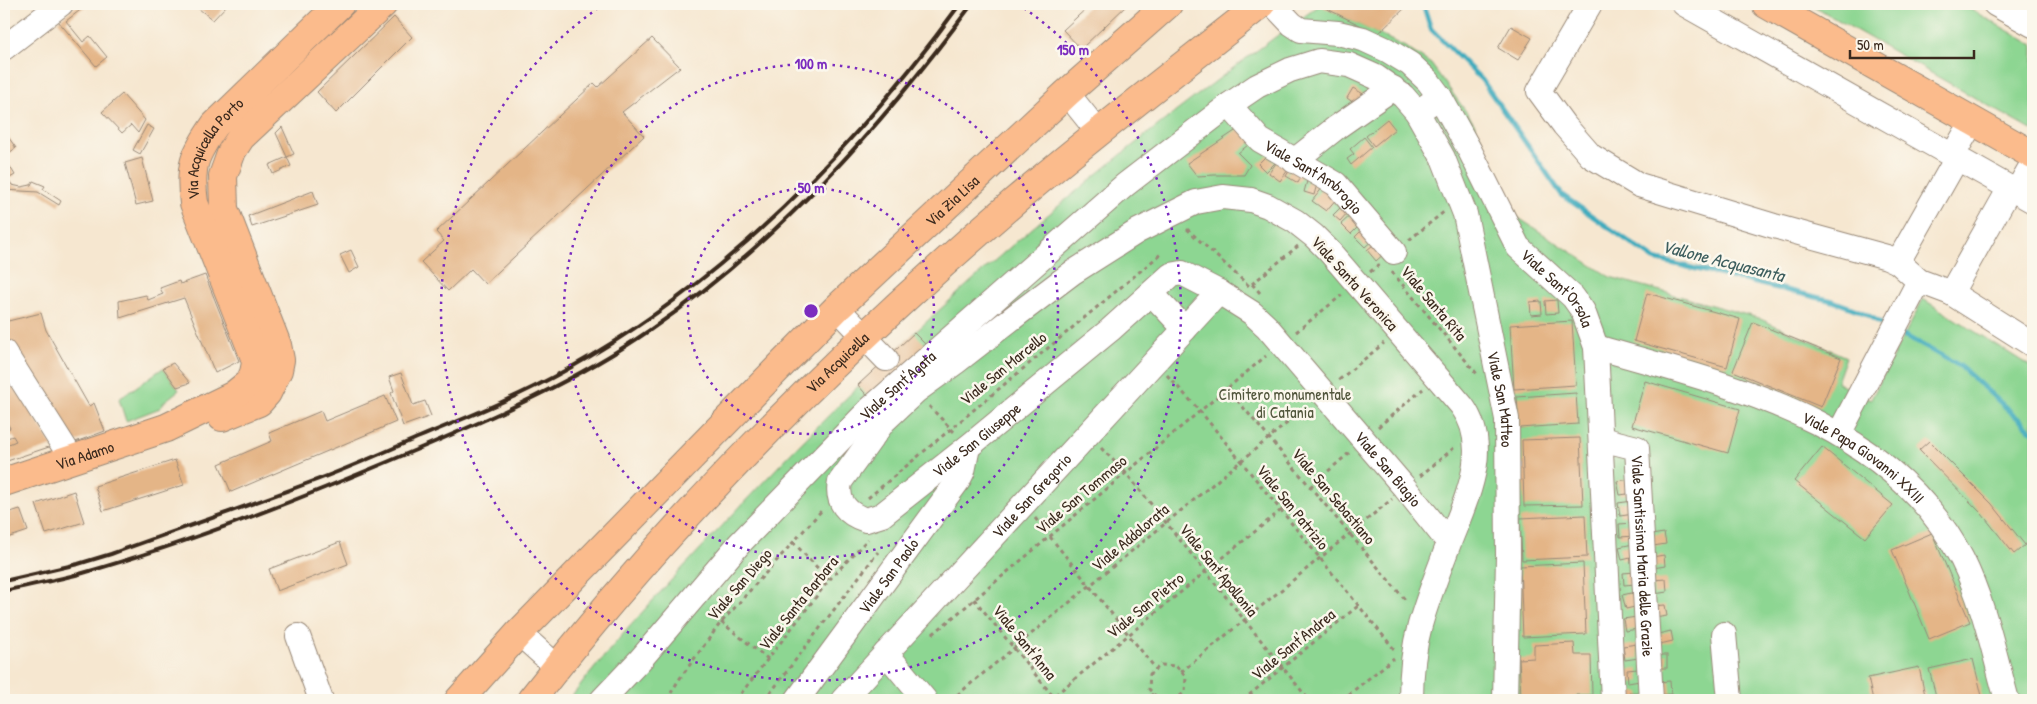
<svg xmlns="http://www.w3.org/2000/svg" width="2037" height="704" viewBox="0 0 2037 704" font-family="'Patrick Hand',sans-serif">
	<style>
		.green { fill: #8dd692; stroke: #648058 }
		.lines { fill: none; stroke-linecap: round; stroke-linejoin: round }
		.stream { stroke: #3facbe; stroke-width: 5 }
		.building { fill: #e4b587 }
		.minor-casing { stroke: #988877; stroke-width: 26 }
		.major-casing { stroke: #988877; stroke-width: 30 }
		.path { stroke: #988877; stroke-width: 3; stroke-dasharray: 4 4; stroke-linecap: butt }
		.minor { stroke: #fff; stroke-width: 24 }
		.major { stroke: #fbbb8c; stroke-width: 28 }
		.rail { stroke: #3b2a1e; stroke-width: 4 }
		.ring { fill: none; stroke: #7b2cbf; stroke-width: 2.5; stroke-dasharray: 2.5 5 }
		.labels { text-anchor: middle; stroke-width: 5; stroke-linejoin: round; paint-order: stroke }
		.street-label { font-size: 16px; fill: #3b2a1e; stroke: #fbf7ec }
		.park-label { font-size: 16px; fill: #50553b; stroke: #fbf7ec }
		.water-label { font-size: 18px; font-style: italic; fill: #3d5e5e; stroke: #fbf7ec }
		.centre { fill: #7b2cbf; stroke: #fbf7ec; stroke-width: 2.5 }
		.ring-label { font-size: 15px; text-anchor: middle; font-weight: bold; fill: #7b2cbf; stroke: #fbf7ec; stroke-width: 5; stroke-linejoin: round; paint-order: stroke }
	</style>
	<rect width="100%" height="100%" fill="#fbf7ec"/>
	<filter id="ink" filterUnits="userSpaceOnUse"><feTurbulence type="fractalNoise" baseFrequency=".02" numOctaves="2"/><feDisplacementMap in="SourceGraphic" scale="10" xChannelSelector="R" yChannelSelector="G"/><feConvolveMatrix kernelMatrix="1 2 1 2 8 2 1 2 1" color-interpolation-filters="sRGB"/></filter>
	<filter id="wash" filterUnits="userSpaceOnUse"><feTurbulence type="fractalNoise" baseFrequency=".0096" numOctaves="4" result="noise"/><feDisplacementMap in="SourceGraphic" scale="20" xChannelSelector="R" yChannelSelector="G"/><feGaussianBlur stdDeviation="1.12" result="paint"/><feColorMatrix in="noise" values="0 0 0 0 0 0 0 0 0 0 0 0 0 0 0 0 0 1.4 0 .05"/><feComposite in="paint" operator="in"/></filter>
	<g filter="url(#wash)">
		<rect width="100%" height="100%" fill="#f6e7d0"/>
		<g class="green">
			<path d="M1810 4H1961L2033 45V131Z"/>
			<path d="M1320 5 1405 47 1431 64 1473 121 1481 138 1483 151 1517 217 1610 277 1758 318 1846 357 1837 382 1871 399 1923 299 2033 368V700H569C616 639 669 582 722 526 904 329 1101 160 1320 5Z"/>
			<path d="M163 368 179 390 165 401 160 408 126 421 119 399Z"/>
		</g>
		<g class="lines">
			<g class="stream">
				<path d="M1423 4 1431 29 1482 80 1562 195 1654 259 1833 301 1860 311 1888 327"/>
				<path d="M1898 332 1960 366 2033 432"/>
			</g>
		</g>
		<g id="blocks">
			<g class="building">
				<path d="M79 4H88L66 21 83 42 90 36 107 57 96 66 58 21Z"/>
				<path d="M194 4H224L226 6 213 20 194 5Z"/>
				<path d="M1091 4H1128L1081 49 1063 30Z"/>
				<path d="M1317 4H1409L1378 34Z"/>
				<path d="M394 17 412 37 336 113 317 92Z"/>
				<path d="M1511 26 1532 38 1518 60 1498 48Z"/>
				<path d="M652 38 680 67 622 112 644 136 485 284 471 269 448 291 421 262 444 241 436 232 594 83 598 87Z"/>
				<path d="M1353 88 1365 95 1358 106 1347 98Z"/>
				<path d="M122 94 145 120 138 133 131 125 122 133 102 112Z"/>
				<path d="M1387 119 1395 129 1374 146 1366 136Z"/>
				<path d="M147 125 154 129 140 154 133 150Z"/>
				<path d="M282 127 294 154 287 157 276 133Z"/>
				<path d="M1241 127 1253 141 1238 153 1250 165 1244 175H1215L1197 176 1187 163Z"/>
				<path d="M4 131 16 148 6 155 4 153Z"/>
				<path d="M1364 137 1372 147 1351 165 1347 159 1354 154 1350 149Z"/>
				<path d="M1267 155 1275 163 1266 172 1258 164Z"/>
				<path d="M287 157 291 166 273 174 269 165Z"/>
				<path d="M142 158 153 201 136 205 125 163Z"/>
				<path d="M1279 159 1290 167 1280 181 1269 173Z"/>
				<path d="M7 162 15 175 8 179 12 185 21 187 31 185 33 181 45 186 43 189 61 201 59 205 38 192 4 190V164Z"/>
				<path d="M1291 168 1302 175 1298 183 1286 176Z"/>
				<path d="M1307 181 1317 184 1314 195 1304 192Z"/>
				<path d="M1323 187 1337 198 1326 211 1312 201Z"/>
				<path d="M313 191 318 205 252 227 248 216Z"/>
				<path d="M1342 206 1348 212 1340 221 1333 215Z"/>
				<path d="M1352 214 1362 223 1351 234 1341 224Z"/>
				<path d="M1365 227 1375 238 1365 247 1355 237Z"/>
				<path d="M1378 241 1386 252 1376 261 1367 250Z"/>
				<path d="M351 250 359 267 349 273 340 255Z"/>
				<path d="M205 275 239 361 215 373 184 298 120 318 119 301 146 295 148 300 163 294 160 288 179 281 180 284Z"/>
				<path d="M1647 293 1740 319 1727 367 1634 341Z"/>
				<path d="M1557 300 1558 313 1546 314 1545 301Z"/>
				<path d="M1541 301 1542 314 1531 315 1530 302Z"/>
				<path d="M41 313 46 330 89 406 94 403 105 431 70 444 4 336V322Z"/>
				<path d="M1572 321 1576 385 1514 389 1510 325Z"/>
				<path d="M1753 322 1841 358 1821 407 1733 371Z"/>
				<path d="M914 333 927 346 870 399 858 385Z"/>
				<path d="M173 363 190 383 177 387 163 368Z"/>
				<path d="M4 367 52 446 4 462V446L16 441 13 436 4 439V430L10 428 6 421 4 422Z"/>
				<path d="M401 373 413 405 425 401 431 416 403 426 391 393 394 391 389 377Z"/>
				<path d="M1645 381 1740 409 1728 453 1632 426Z"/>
				<path d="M1576 393 1578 424 1519 428 1517 397Z"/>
				<path d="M385 396 396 422 231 492 219 464 272 441 269 433 321 411 325 421Z"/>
				<path d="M1580 438 1583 505 1524 506 1522 440Z"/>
				<path d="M1929 441 1992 504 2025 545 2014 554 1982 514 1919 450Z"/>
				<path d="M1822 447 1893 505 1865 538 1794 481Z"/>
				<path d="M175 460 184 485 103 511 95 486Z"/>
				<path d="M1631 479 1634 493 1620 495 1617 481Z"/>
				<path d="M74 491 84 522 46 534 36 504Z"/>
				<path d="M1633 501 1634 514 1620 516 1618 503Z"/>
				<path d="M20 509 28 531 4 539V514Z"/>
				<path d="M1585 515 1587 557 1522 560 1520 518Z"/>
				<path d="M1634 523 1635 536 1620 537 1619 524Z"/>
				<path d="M1664 533 1666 544 1653 546 1651 535Z"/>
				<path d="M1932 533 1970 622 1929 639 1892 550Z"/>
				<path d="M340 542 348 564 277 591 269 569Z"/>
				<path d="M1633 544 1635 557 1622 560 1619 547Z"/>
				<path d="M1664 555 1665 566 1653 568 1652 557Z"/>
				<path d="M1583 563 1586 634 1523 637 1520 566Z"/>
				<path d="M1635 572 1636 584 1624 585 1623 573Z"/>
				<path d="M1666 579 1667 592 1654 594 1652 580Z"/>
				<path d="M1636 592 1639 606 1626 609 1622 595Z"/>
				<path d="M1665 605 1667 616 1655 618 1653 606Z"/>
				<path d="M1637 617 1638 629 1625 631 1623 619Z"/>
				<path d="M1671 631 1673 641 1660 644 1658 634Z"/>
				<path d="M1574 643 1575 655H1591L1592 695H1576V700H1536V697H1521L1519 659 1534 658V645Z"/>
				<path d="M1637 644 1639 658 1625 660 1623 646Z"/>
				<rect x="1655" y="655" width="12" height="13"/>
				<path d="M1973 659 1983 700H1937L1929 669Z"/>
				<path d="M1919 667 1926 700H1873L1868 678Z"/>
				<path d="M1638 669 1640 681 1628 683 1627 670Z"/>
				<path d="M1670 681 1671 694 1657 695 1656 682Z"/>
				<path d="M1629 692H1640L1641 700H1630Z"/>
			</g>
		</g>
	</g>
	<g filter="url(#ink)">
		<use href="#blocks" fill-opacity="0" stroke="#988877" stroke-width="1"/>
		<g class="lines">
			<g class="minor-casing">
				<g id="minor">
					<path id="s1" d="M1273 4 1292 24 1301 30 1338 33 1363 39 1387 50 1410 64 1428 81 1440 97 1470 151 1518 247 1573 297 1583 311 1596 347 1613 700"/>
					<path d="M1590 4 1539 91 1564 125 1591 156 1639 185 1774 226 1887 257 1898 262 1919 281 1951 293 2033 345"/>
					<path d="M1684 4 2033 201"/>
					<path d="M1995 4 2033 25"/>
					<path d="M4 48 61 4"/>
					<path d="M1067 93 1099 133"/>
					<path id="s2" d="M1229 105 1260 140 1336 184 1394 252"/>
					<path id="s3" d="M1417 112 1443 158 1465 214 1507 419 1508 556 1505 700"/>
					<path d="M1953 155 1972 122"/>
					<path d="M1294 161 1337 127 1393 88"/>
					<path d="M2017 191 2033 163"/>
					<path d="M1898 262 1957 158"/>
					<path d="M1951 293 2010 188"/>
					<path d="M1152 294 1185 329"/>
					<path d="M837 308 886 359"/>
					<path id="s4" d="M1596 347C1733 386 1890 421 1962 559 1984 603 1994 653 2007 700"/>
					<path d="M4 352 72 459"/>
					<path d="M1839 434 1919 281"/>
					<path id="s5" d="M1601 439 1637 448 1651 700"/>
					<path d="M519 633 557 667"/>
					<path d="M1724 634 1730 700"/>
					<path d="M298 636 321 700"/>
					<path d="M886 653 925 700"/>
					<path id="s6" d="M602 700 640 660 740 543 870 409 1125 185 1229 105 1257 86 1290 70 1319 61 1349 65 1376 77 1403 96 1417 112 1440 97"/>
					<path id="s7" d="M797 700 958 481 963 471 968 447"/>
					<path id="s8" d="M843 700 1219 292"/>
					<path id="s9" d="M1411 700C1411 675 1413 650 1420 625 1428 597 1439 570 1449 543 1465 501 1493 448 1462 406L1329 251 1314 236 1295 221 1268 206 1251 200 1223 197 1196 202 1138 231 1072 273 1019 313 956 362 916 391 884 421 840 482C836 502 847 514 866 520L882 515 968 447 1110 330 1171 275 1182 273 1219 292 1252 313 1267 327 1405 488 1449 543"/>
				</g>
			</g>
			<g class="major-casing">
				<g id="major">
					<path d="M1766 4 2033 155"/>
					<path d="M222 417 259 402 267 393 278 370 280 360 277 345 224 209 223 176 232 151 241 137 383 4"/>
					<path id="s10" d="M4 482 166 428 234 395 250 382 254 373 256 363 254 355 194 203C189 166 194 155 215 125L340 4"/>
					<path id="s11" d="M459 700 519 633 837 308 1067 93 1168 4"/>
					<path id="s12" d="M531 700C673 517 839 352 1015 201 1095 133 1179 69 1261 4"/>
				</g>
			</g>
			<g class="path">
				<path d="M1187 229 1249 286 1252 284 1260 293"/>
				<path d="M1409 240 1445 211"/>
				<path d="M1370 272 1381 263"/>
				<path d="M1392 272 1477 374"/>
				<path d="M1252 284 1298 246"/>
				<path d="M1296 332 1342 295"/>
				<path d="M1167 375 1200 411 1394 649"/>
				<path d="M1339 380 1384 343"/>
				<path d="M1227 388 1407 602"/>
				<path d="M929 406 956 434"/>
				<path d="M1378 427 1423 389"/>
				<path d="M1101 448 1126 473 1309 700"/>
				<path d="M1420 476 1455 447"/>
				<path d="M1310 487 1349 453"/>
				<path d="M868 498 1162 253"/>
				<path d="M1035 518 1156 669"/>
				<path d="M793 542 829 580"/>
				<path d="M974 599 1056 700"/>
				<path d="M721 622 768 659"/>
				<path d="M933 634 1266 356"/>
				<path d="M1181 672 1392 499"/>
				<path d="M667 700 678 681 719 625 823 509"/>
				<path d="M736 700 829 580 868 539"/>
				<path d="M765 700 878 552"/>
				<path d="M951 700 1309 405"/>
				<path d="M1049 700 1280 511"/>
				<path d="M1145 700 1153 694"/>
				<path d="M1163 700H1159L1149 689 1150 674 1161 665 1176 666 1186 677 1185 692 1175 700"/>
				<path d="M1243 700 1358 606"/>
				<path d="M1342 700 1394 658"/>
			</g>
			<use href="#minor" class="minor"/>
			<use href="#major" class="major"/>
			<g class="rail">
				<path d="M4 581 78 564 111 554C177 530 245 507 311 482 347 469 382 453 417 438 468 417 520 396 568 369 726 281 854 149 960 4"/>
				<path d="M4 591C30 585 57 580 83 573 195 541 305 497 411 452 494 417 576 381 650 330 777 243 881 127 972 4"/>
			</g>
		</g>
	</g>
	<g class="ring">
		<circle cx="811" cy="311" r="123"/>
		<circle cx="811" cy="311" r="247"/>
		<path d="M1018 4A370 370 0 1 1 604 4"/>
	</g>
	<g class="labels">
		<g class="street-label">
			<text dy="6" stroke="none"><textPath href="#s10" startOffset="520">Via Acquicella Porto</textPath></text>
			<text dy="6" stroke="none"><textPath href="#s2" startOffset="112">Viale Sant'Ambrogio</textPath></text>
			<text dy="6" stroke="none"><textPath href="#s11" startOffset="702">Via Zia Lisa</textPath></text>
			<text transform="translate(1355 283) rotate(48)" y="6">Viale Santa Veronica</text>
			<text dy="6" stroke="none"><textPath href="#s1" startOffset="426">Viale Sant'Orsola</textPath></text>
			<text transform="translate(1434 303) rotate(50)" y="6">Viale Santa Rita</text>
			<text dy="6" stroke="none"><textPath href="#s12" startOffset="456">Via Acquicella</textPath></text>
			<text transform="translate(1003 368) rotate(-39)" y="6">Viale San Marcello</text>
			<text dy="6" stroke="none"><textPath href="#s6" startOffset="432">Viale Sant'Agata</textPath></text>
			<text dy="6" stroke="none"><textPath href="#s3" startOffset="302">Viale San Matteo</textPath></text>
			<text dy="6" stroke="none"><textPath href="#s9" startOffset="1308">Viale San Giuseppe</textPath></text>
			<text dy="6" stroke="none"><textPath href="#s10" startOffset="85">Via Adamo</textPath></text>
			<text dy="6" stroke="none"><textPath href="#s4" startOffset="292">Viale Papa Giovanni XXIII</textPath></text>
			<text dy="6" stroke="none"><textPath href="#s9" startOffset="1862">Viale San Biagio</textPath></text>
			<text transform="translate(1081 494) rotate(-40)" y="6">Viale San Tommaso</text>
			<text dy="6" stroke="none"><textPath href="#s8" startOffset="278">Viale San Gregorio</textPath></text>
			<text transform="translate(1334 496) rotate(50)" y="6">Viale San Sebastiano</text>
			<text transform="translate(1293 507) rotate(51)" y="6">Viale San Patrizio</text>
			<text transform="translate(1130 537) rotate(-40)" y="6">Viale Addolorata</text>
			<text dy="6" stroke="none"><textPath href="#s5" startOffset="145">Viale Santissima Maria delle Grazie</textPath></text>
			<text transform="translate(1219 570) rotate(51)" y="6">Viale Sant'Apollonia</text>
			<text dy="6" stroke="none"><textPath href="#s7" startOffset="154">Viale San Paolo</textPath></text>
			<text transform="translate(739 584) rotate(-49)" y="6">Viale San Diego</text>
			<text transform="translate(798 603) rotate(-51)" y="6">Viale Santa Barbara</text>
			<text transform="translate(1145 605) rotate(-39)" y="6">Viale San Pietro</text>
			<text transform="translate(1025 642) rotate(51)" y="6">Viale Sant'Anna</text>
			<text transform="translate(1293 644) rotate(-39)" y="6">Viale Sant'Andrea</text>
		</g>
		<g class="park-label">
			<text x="1285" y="400">Cimitero monumentale<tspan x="1285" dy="18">di Catania</tspan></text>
		</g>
		<g class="water-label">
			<text transform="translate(1723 261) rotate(14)" y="6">Vallone Acquasanta</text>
		</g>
	</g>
	<circle cx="811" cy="311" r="8" class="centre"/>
	<g class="ring-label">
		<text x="1073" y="55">150 m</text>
		<text x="811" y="69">100 m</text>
		<text x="811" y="193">50 m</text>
	</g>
	<rect width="2037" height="704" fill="none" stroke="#fbf7ec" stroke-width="20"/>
	<path d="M1850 50v8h124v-8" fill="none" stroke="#3b2a1e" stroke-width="2.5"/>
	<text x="1857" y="50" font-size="15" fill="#3b2a1e" stroke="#fbf7ec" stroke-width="4" paint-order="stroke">50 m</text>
</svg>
